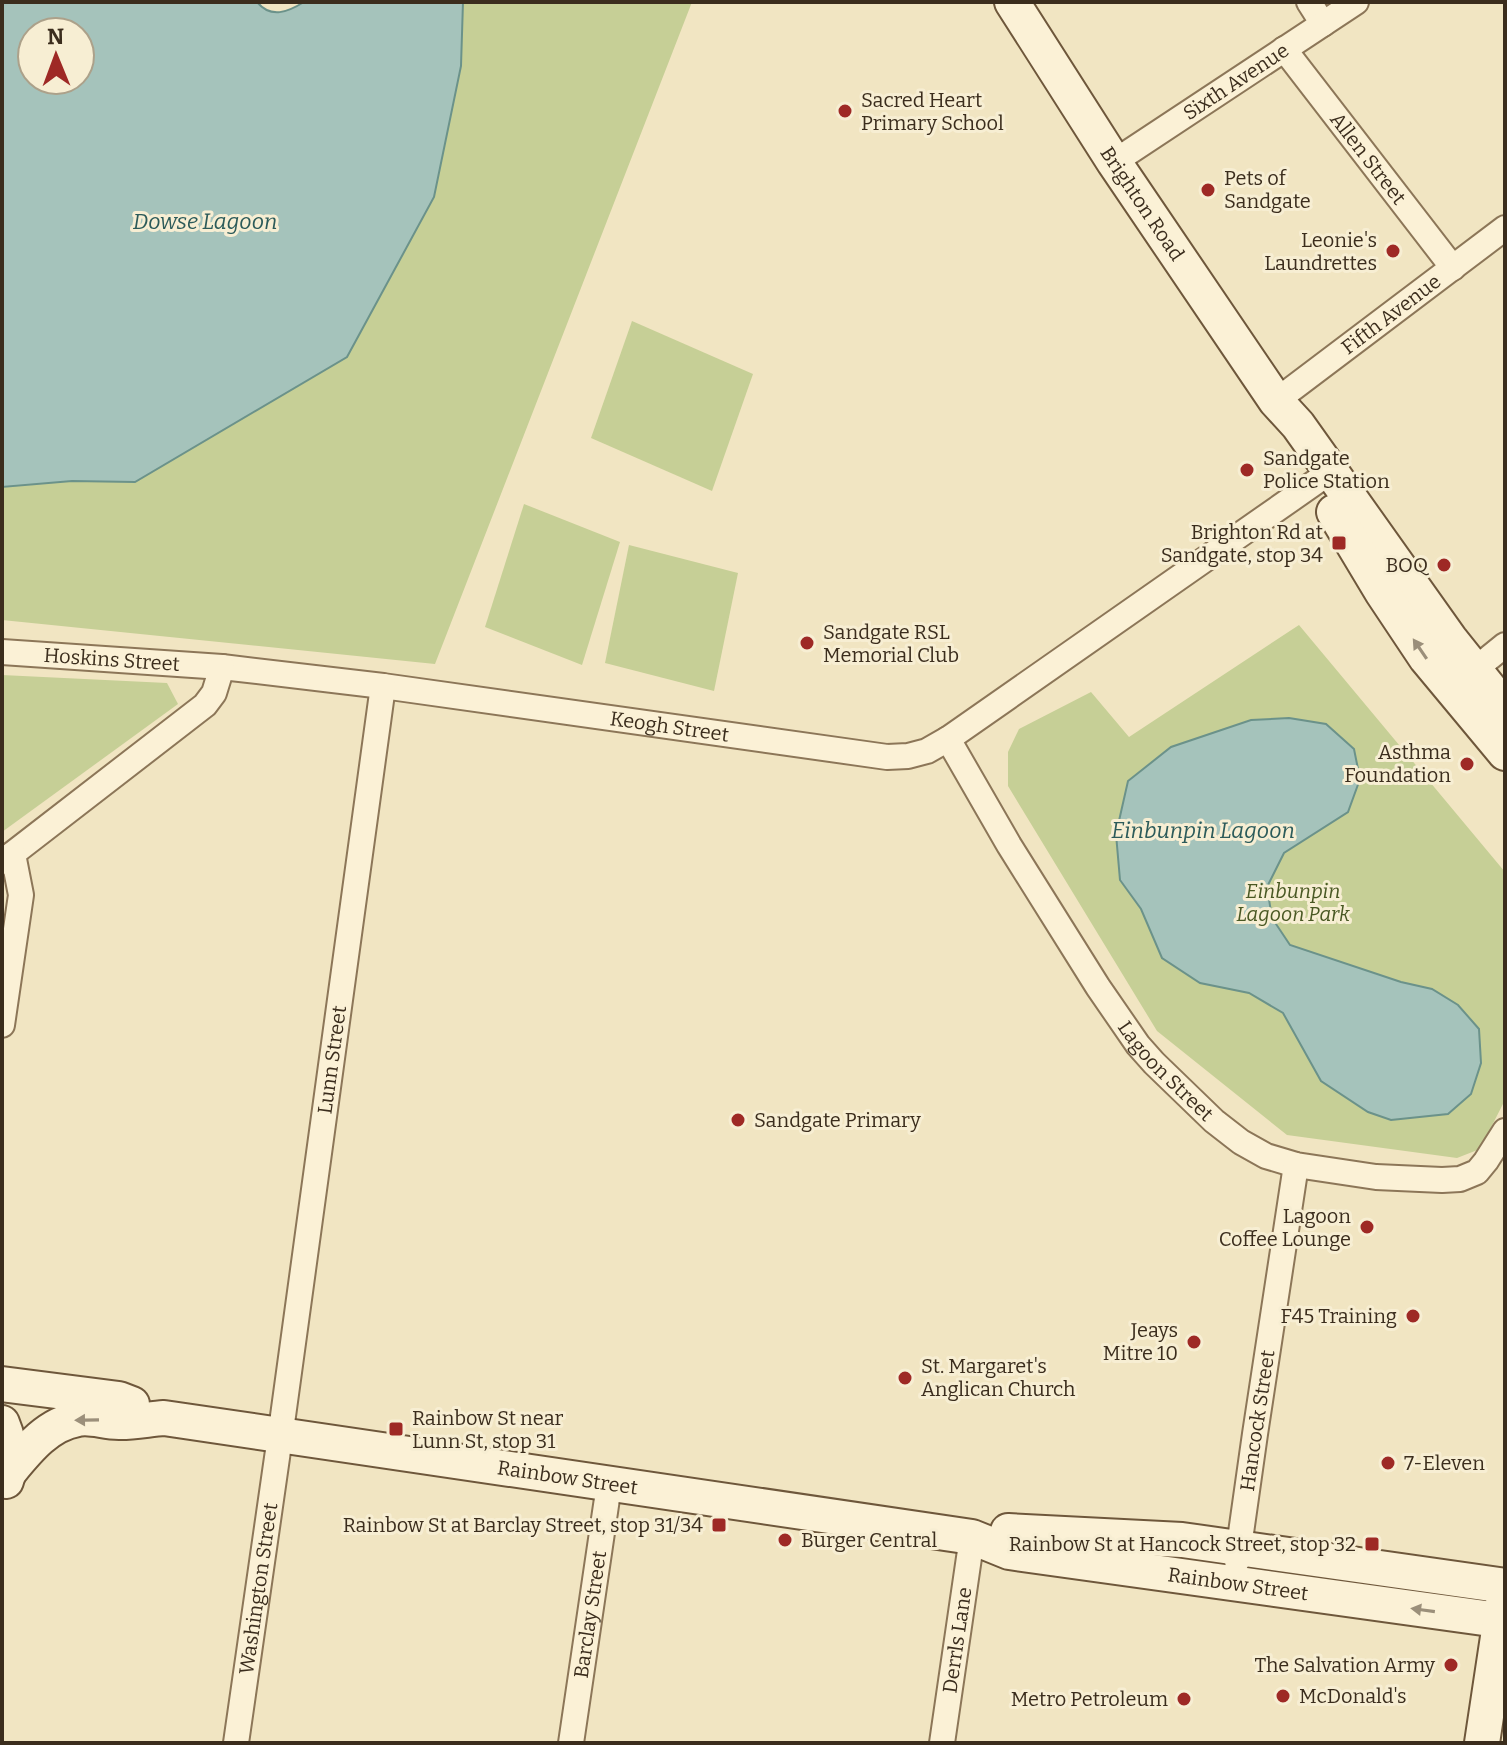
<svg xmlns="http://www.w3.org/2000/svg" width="1507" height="1745" viewBox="0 0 1507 1745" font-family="Bitter,serif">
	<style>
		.green { fill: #c6cf96 }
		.water { fill: #a5c3bb; stroke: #6b928a; stroke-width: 2; fill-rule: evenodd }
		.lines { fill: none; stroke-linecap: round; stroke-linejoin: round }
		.street-casing { stroke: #8c7658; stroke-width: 28 }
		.secondary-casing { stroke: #6e573b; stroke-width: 38 }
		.street { stroke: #fbf1d6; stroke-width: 24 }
		.secondary { stroke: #fbf1d6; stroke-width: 34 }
		.oneway { fill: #9b8f7a }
		.poi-dot { fill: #9e2925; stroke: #f7eed3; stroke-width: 3 }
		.labels { text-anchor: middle; stroke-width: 6; stroke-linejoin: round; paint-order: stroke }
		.street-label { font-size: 20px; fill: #3b2d1d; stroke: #f7eed3 }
		.poi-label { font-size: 20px; fill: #3b2d1d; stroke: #f7eed3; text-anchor: end }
		.park-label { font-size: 20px; font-style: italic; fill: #495823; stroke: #f7eed3 }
		.water-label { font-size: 22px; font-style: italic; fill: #2c5b5a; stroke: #f7eed3 }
	</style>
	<rect width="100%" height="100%" fill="#f1e5c2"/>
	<g class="green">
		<path d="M463 2H692L435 664 2 620V487L72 481 135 482 347 357 383 290 461 66Z"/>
		<path d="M632 321 753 374 712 491 591 438Z"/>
		<path d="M524 504 620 542 582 665 485 627Z"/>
		<path d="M629 545 738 573 714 691 605 663Z"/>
		<path d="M1299 625 1505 872V1100L1480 1149 1457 1158 1287 1135 1157 1031 1008 786V752L1019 729 1091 692 1129 737Z"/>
		<path d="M2 675 167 683 178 704 2 832Z"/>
	</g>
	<g class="water">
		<path d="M2 2H257C271 19 288 12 304 2H463L461 66 434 197 347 357 135 482 72 481 2 487ZM32 32H80V80H32Z"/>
		<path d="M1289 718 1326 724 1354 749 1360 779 1348 812 1284 853 1267 887 1272 918 1290 945 1401 982 1432 989 1458 1005 1479 1029 1481 1063 1471 1094 1448 1114 1391 1120 1368 1112 1321 1081 1283 1013 1249 993 1200 983 1162 958 1141 909 1120 880 1116 834 1128 781 1171 747 1251 720Z"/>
	</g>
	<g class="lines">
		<g class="street-casing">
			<g id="street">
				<path d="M1309 2 1323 24"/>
				<path id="s1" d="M1284 49 1453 268"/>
				<path id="s2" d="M1114 162 1356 2"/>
				<path id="s3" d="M1276 401 1505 228"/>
				<path id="s4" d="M2 652 222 667 383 686 887 757 908 756 927 751 948 739 1330 472"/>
				<path d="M1463 679 1505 645"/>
				<path id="s5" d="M948 739 1009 845 1098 987 1138 1045 1154 1063 1214 1121 1241 1142 1266 1156 1296 1165 1376 1177 1442 1180 1460 1179 1477 1172 1486 1161 1505 1131"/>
				<path d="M2 862 205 705 214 693 222 667"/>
				<path d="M2 1025 21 895 13 854"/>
				<path id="s6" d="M1237 1561 1255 1434 1296 1165"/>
				<path id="s7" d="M236 1743 283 1416 383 686"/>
				<path id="s8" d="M571 1743 609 1485"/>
				<path id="s9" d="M942 1743 972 1537"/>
			</g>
		</g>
		<g class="secondary-casing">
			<g id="secondary">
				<path id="s10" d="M1012 2 1114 162 1276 401 1298 425 1450 639 1505 708"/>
				<path d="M1334 512 1382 592 1426 658 1505 753"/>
				<path d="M2 1384 119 1399 132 1404"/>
				<path d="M2 1423C10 1442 13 1461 6 1481"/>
				<path id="s11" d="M10 1471C28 1449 48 1424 78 1419 92 1416 106 1423 121 1422 135 1422 150 1419 164 1418L972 1537 1009 1552 1505 1621"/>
				<path d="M1008 1531 1182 1540 1505 1586"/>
				<path d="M1482 1743 1504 1597"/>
			</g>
		</g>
		<use href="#street" class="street"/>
		<use href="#secondary" class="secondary"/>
	</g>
	<defs><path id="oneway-solid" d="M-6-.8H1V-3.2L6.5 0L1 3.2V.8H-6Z" transform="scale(2)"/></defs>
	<g class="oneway">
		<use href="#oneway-solid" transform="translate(1420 649) rotate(-124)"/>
		<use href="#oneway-solid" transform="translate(87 1420) rotate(179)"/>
		<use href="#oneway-solid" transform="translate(1423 1610) rotate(-172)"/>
	</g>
	<g class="poi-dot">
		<circle cx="845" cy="111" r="8"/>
		<circle cx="1208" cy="190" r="8"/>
		<circle cx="1393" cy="251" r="8"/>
		<circle cx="1247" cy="470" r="8"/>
		<rect x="1331" y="535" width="16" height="16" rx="4"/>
		<circle cx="1444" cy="565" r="8"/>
		<circle cx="807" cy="643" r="8"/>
		<circle cx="1467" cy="764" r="8"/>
		<circle cx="738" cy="1120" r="8"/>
		<circle cx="1367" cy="1227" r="8"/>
		<circle cx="1413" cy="1316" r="8"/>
		<circle cx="1194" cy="1342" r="8"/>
		<circle cx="905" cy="1378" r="8"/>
		<rect x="388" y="1421" width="16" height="16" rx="4"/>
		<circle cx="1388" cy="1463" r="8"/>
		<rect x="711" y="1517" width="16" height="16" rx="4"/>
		<circle cx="785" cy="1540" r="8"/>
		<rect x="1364" y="1536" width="16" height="16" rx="4"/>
		<circle cx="1451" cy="1665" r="8"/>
		<circle cx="1283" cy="1696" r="8"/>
		<circle cx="1184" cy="1699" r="8"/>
	</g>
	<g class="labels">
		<g class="street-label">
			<text dy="7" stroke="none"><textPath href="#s2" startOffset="146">Sixth Avenue</textPath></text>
			<text dy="7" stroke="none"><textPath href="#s1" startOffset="138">Allen Street</textPath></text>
			<text dy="7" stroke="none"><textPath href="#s10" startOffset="240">Brighton Road</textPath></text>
			<text dy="7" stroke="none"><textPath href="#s3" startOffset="144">Fifth Avenue</textPath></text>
			<text dy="7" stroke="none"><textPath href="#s4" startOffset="110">Hoskins Street</textPath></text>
			<text dy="7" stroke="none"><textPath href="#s4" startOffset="672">Keogh Street</textPath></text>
			<text dy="7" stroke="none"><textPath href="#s7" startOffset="690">Lunn Street</textPath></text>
			<text dy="7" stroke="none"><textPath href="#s5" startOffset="398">Lagoon Street</textPath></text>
			<text dy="7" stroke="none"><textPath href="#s6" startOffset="142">Hancock Street</textPath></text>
			<text dy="7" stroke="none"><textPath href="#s11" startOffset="582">Rainbow Street</textPath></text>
			<text dy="7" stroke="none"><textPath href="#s11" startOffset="1262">Rainbow Street</textPath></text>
			<text dy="7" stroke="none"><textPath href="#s7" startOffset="156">Washington Street</textPath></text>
			<text dy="7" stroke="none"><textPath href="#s8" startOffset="130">Barclay Street</textPath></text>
			<text dy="7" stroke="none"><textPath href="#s9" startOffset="104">Derrls Lane</textPath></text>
		</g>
		<g class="poi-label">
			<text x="861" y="107" text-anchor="start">Sacred Heart<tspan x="861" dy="23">Primary School</tspan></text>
			<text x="1224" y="185" text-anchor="start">Pets of<tspan x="1224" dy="23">Sandgate</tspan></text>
			<text x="1377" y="247">Leonie's<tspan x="1377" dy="23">Laundrettes</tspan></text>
			<text x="1263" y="465" text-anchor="start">Sandgate<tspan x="1263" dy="23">Police Station</tspan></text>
			<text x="1323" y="539">Brighton Rd at<tspan x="1323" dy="23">Sandgate, stop 34</tspan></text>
			<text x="1428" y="572">BOQ</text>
			<text x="823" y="639" text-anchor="start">Sandgate RSL<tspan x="823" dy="23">Memorial Club</tspan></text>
			<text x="1451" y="759">Asthma<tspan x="1451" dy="23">Foundation</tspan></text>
			<text x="754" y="1127" text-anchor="start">Sandgate Primary</text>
			<text x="1351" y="1223">Lagoon<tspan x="1351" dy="23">Coffee Lounge</tspan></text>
			<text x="1397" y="1323">F45 Training</text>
			<text x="1178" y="1337">Jeays<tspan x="1178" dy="23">Mitre 10</tspan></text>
			<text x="921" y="1373" text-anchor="start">St. Margaret's<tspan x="921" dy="23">Anglican Church</tspan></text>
			<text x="412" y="1425" text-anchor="start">Rainbow St near<tspan x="412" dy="23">Lunn St, stop 31</tspan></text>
			<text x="1404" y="1470" text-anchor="start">7-Eleven</text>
			<text x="703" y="1532">Rainbow St at Barclay Street, stop 31/34</text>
			<text x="801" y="1547" text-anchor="start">Burger Central</text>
			<text x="1356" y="1551">Rainbow St at Hancock Street, stop 32</text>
			<text x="1435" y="1672">The Salvation Army</text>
			<text x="1299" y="1703" text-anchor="start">McDonald's</text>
			<text x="1168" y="1706">Metro Petroleum</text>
		</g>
		<g class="park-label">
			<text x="1293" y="898">Einbunpin<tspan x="1293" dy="23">Lagoon Park</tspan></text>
		</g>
		<g class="water-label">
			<text x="205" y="229">Dowse Lagoon</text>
			<text x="1203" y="838">Einbunpin Lagoon</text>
		</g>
	</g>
	<rect width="1507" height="1745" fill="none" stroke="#3b2d1d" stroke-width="8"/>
	<g transform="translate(56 56) rotate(359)"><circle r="38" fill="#f7eed3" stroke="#aca18a" stroke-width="2"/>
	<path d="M0-6L14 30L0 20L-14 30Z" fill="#9e2925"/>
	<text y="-12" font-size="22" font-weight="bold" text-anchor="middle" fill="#3b2d1d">N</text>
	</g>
</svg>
